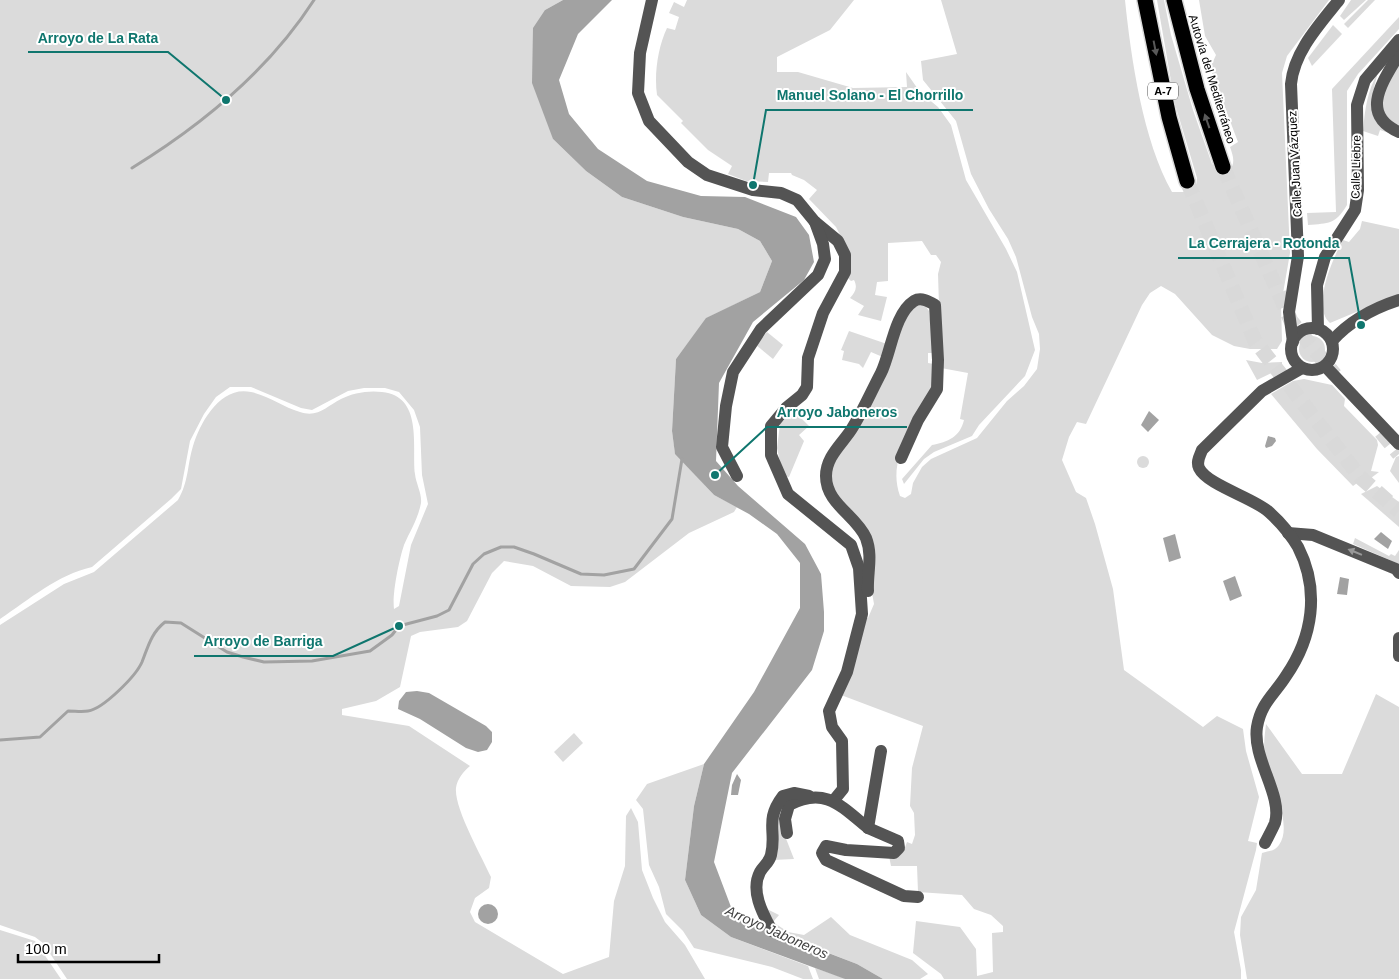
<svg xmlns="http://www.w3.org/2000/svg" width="1399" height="979" viewBox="0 0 1399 979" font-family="Arial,sans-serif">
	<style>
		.green { fill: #dbdbdb }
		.water { fill: #a2a2a2 }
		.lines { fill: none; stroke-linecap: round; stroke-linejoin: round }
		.stream { stroke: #a2a2a2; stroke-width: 3 }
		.highway-tunnel { stroke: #d9d9d9; stroke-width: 15; stroke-dasharray: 15 8; stroke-linecap: butt }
		.highway-casing { stroke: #dbdbdb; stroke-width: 18 }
		.minor { stroke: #545454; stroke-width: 12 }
		.highway { stroke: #000; stroke-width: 15 }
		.oneway { fill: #595959 }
		.oneway2 { fill: #989898 }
		.labels { text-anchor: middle; stroke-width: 4; stroke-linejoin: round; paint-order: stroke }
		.shield { fill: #fff; stroke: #4c4c4c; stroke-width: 1 }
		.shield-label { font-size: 11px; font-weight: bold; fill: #000 }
		.street-label { font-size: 12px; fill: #000; stroke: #fff }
		.water-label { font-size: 14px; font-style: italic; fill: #434343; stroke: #fff }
		.leader { fill: none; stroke: #0f766e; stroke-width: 2 }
		.callout-dot { fill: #0f766e; stroke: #fff; stroke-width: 2 }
		.callout-label { font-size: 14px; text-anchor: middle; font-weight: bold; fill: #0f766e; stroke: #fff; stroke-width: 4; stroke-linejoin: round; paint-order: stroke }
	</style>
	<rect width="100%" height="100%" fill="#fff"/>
	<g class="green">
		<path d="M0 0H563L545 10 553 139 586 171 622 197 683 217 738 229 760 241 772 261 760 292 707 318 676 359 672 431 675 453 714 495 737 507 734 512 689 533 625 582 610 587 571 586 533 566 504 561 492 573 467 621 458 627 420 632 411 636 400 687 376 701 342 709V715L409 726 470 766C464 771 457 779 456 788 454 808 482 857 491 877L489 888 475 898 470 912 475 922 563 974 609 957 614 901 625 866 626 816 631 808 638 822 642 870 653 898 665 922 685 945 705 979H67L43 943 35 937 0 925V625L64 584 94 572 178 500C189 481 187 466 193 446 200 422 221 385 251 392 269 396 283 407 300 412 318 418 327 406 341 399 352 393 369 390 382 392 423 396 412 446 415 474 416 484 422 493 421 503 418 519 410 531 404 545 399 560 392 594 394 609L399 606 411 545 428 504 422 475 420 427 414 410 399 392 385 388H364L348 391 312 410 301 408 251 387H230L216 397 204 414 190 441 181 489 171 499 92 567C57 575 30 599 0 619Z"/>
		<path d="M687 0H854L830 30 777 57V72H798L853 88 907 87 906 72 920 92 938 107 951 125 966 180 1006 249 1017 272 1035 350 1025 376 979 425 972 436 934 452 924 459 904 484 902 479 932 445C948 442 960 437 964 420L960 419 968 373 941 368 938 274 941 262 936 255H931L922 241 888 243V281L877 282 875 295 887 297 881 321 858 315 864 306 850 298C855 292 858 288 854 280L851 281 848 278 846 247 836 227 809 199 817 190 804 180 792 175 791 173H769L768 182 746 181 728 174 732 166 708 150 681 123 683 121 657 95C654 74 658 47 667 28L675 30 679 17 669 13 674 2 684 7Z"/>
		<path d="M941 0H1125C1131 58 1143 141 1172 192H1191L1196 186 1197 178 1175 104 1157 0H1164L1171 35 1193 110 1212 164 1224 172 1229 171C1236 163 1233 156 1230 147L1238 142 1210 68 1216 55 1205 36 1199 0H1329L1287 56 1282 73 1290 253 1281 305 1282 341 1277 349H1250L1234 346 1212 335 1175 294 1161 286 1150 293 1142 305 1086 424 1077 422 1069 437 1062 460 1076 492 1086 498 1095 524 1113 589 1124 670 1203 727 1217 716 1243 729 1246 751 1259 797 1248 841 1257 843 1256 850 1234 932 1241 970V979H944L941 974 913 953 916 921 960 927 976 949 977 976 993 972 992 933 1003 932V926L991 915 974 909 962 895 918 892 917 866H891L889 856 903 853 907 842 912 844 915 835 914 813 910 806 912 768 923 726 841 695 864 618H868L874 604 870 581 872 549 837 500 829 470 911 308 924 304 929 311 934 353H928V363L934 364C933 371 934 380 932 387 921 425 885 454 900 496L905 498 911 494 913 483 922 467 931 459 977 438 1007 401 1024 386 1037 369 1040 349 1039 334 1032 317 1016 257 1008 239 989 209 971 174 956 121 923 80 921 61 957 54Z"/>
		<path d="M1351 0H1366L1344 20 1340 16Z"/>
		<path d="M1368 0H1375L1348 28 1344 24Z"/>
		<path d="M1399 17V29L1358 74 1347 91V205C1335 225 1329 223 1308 225L1307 213 1336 212 1332 89Z"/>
		<path d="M1333 25 1342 34 1312 66 1308 58Z"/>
		<path d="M1399 61V125C1380 120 1379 96 1386 81 1389 74 1395 67 1399 61Z"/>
		<path d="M1378 72C1369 106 1370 105 1389 133L1380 130 1378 136 1363 131C1365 109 1367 92 1378 72Z"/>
		<path d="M1362 221 1399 229V294L1330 323C1311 307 1333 258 1343 240L1349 242 1360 229Z"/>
		<path d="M849 331 887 344 885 358 871 352 863 368 859 364 842 360 844 351 841 350Z"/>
		<path d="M767 332 783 345 773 359 756 345Z"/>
		<circle cx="1312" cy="349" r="13"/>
		<path d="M1246 360 1262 363 1282 362V368L1257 380Z"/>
		<path d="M1304 379 1332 385 1345 399 1344 406 1377 440 1378 445 1371 471 1379 472 1367 481 1364 478 1353 486 1317 449 1271 394 1293 381Z"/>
		<path d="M794 411 809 426 799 435 804 441 789 477 783 476 777 448 780 424Z"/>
		<path d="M1399 456V483L1390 471 1396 457Z"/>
		<circle cx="1143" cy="462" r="6"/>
		<path d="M1377 486 1399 502V527L1361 494Z"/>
		<path d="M1355 538 1389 556 1391 554 1395 556 1399 550V564L1353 544Z"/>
		<path d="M1376 694 1399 707V979H1247L1240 935 1241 917 1256 890 1262 853C1269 851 1275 851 1279 845 1294 826 1269 777 1265 755 1263 745 1265 734 1266 724L1302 774H1342Z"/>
		<path d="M574 733 583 743 563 762 554 752Z"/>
		<path d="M704 764 694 806 685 880 701 915 731 937 808 966 813 979H803L772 967 694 948 683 931 666 914 659 887 649 865 643 809 636 800 647 784Z"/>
		<path d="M778 804 783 831 794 859 773 860Z"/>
		<path d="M765 908 779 915 773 922 788 932 804 935 831 917 850 935 912 960 928 974 920 979H883L857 964 775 932Z"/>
		<path d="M0 930 35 941 61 979H0Z"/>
		<path d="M815 968 844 978 845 979H819Z"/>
	</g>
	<g class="water">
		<path d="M563 0H612L578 34 559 80 569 114 598 149 647 181 701 196 745 197 796 217 809 235 814 262 804 280 753 322 719 383 716 461 738 486 805 544 821 574 824 612V631L812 670 732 773 714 862 731 907 753 924 857 964 883 979H845L731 937 701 915 685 880 694 806 704 764 754 692 800 608V563L777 534 749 514 714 495 675 454 672 431 676 359 706 318 760 292 772 261 760 241 738 229 683 217 622 197 586 171 553 139 532 83 533 28 545 10Z"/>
		<path d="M1149 411 1159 420 1148 432 1141 425Z"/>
		<path d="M1268 436 1275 438 1276 441 1272 446 1266 448 1265 446Z"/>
		<path d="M1381 532 1392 541 1388 549 1374 539Z"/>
		<path d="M1175 534 1181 558 1169 562 1163 538Z"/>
		<path d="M1235 576 1242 596 1230 601 1223 581Z"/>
		<path d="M1340 577 1349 579 1347 595 1337 594Z"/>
		<path d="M417 691 429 693 486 726 492 732V742L487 750 478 752 466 748 420 719 398 709 399 701 406 692Z"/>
		<path d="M737 774 741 780 738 795H731L732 785Z"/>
		<circle cx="488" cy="914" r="10"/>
	</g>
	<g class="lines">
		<g class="stream">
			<path d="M132 168C202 125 269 70 314 0"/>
			<path d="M0 740 40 737 68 711C75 711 82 712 88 711 103 709 136 676 142 662 148 647 151 633 165 622L181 623 227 652 243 657 264 662 312 661 370 651 392 635 399 626 437 616 449 610 473 564 484 554 501 547H514L534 554 581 574 604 575 634 569 672 519 682 459"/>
		</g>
		<g class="highway-tunnel">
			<path d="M1223 167 1291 321 1335 375"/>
			<path d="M1187 181 1255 341 1360 477 1399 511"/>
			<path d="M1381 432 1399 454"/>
		</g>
		<g class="highway-casing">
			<g id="highway">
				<path d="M1145 0 1169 117 1187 181"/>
				<path d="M1174 0 1197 89 1223 167"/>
			</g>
		</g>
		<g class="minor">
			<path d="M652 0 640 53 638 93 649 121 688 162 707 175 753 190 781 193 797 200 815 222 838 241 845 255V272L823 313 808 358 807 387 802 395 786 408 771 426V455L788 494 851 545 859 568 862 614 847 672 829 711 832 727 842 741 843 789 834 800"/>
			<path d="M1399 54C1384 80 1358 114 1399 132"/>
			<circle cx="1312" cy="349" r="21"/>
			<path d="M1318 329 1317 285 1325 257 1355 210 1358 190 1357 105 1365 80 1399 40"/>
			<path d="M1332 341C1349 322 1374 308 1399 300"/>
			<path d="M1293 342 1289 312 1298 256 1291 84C1294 52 1319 25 1339 0"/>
			<path d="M1325 366 1399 444"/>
			<path d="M737 476 722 447 726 406 733 372 761 329 818 275 825 259 823 244 815 222"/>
			<path d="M1288 533 1313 535 1396 569 1399 573"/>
			<path d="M868 591C867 573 873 556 866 538 856 515 826 504 826 476 826 457 841 445 851 430 862 413 871 392 881 373 891 353 894 314 914 301 921 297 928 301 935 305L938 360 937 389 918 420 901 458"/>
			<path d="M1399 638V656"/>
			<path d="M868 828 898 841 899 848 894 853 846 850 826 846 822 853 826 860 904 896 918 897"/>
			<path d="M787 833 785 819 789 805C825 786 841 806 868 828L881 751"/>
			<path d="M1265 843C1268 837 1272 830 1275 823 1283 795 1252 759 1257 727 1261 703 1274 695 1286 676 1313 637 1320 590 1298 547 1291 535 1279 521 1269 512 1254 498 1207 485 1199 468 1196 461 1200 456 1202 450L1262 391 1302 368"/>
			<path d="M772 931C763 914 750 891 760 872 764 865 769 863 771 855 777 831 764 821 783 796L794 793 809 796"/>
		</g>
		<use href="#highway" class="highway"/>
	</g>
	<defs><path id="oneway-solid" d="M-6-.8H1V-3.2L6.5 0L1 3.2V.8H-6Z" transform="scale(1.25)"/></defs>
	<g class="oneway">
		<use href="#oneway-solid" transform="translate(1155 48) rotate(79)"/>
		<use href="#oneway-solid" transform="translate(1207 121) rotate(-109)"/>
	</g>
	<use class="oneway2" href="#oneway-solid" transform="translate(1355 552) rotate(-158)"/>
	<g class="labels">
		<rect class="shield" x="1148" y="82.5" width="30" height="17" rx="4"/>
		<g class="shield-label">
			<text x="1163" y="95">A-7</text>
		</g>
		<g class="street-label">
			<text transform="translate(1212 79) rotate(73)" y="4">Autovía del Mediterráneo</text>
			<text transform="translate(1295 164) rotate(-93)" y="4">Calle Juan Vázquez</text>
			<text transform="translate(1356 167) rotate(-89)" y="4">Calle Liebre</text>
		</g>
		<g class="water-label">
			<text transform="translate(777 932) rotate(24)" y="5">Arroyo Jaboneros</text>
		</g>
	</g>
	<path class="leader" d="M226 100L168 52H28M753 185L766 110H973M1361 325L1349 258H1178M715 475L767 427H907M399 626L333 656H194"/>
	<g class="callout-dot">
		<circle cx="226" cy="100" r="5"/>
		<circle cx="753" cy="185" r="5"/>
		<circle cx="1361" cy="325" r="5"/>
		<circle cx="715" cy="475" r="5"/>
		<circle cx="399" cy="626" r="5"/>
	</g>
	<g class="callout-label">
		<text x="98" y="43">Arroyo de La Rata</text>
		<text x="870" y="100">Manuel Solano - El Chorrillo</text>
		<text x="1264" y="248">La Cerrajera - Rotonda</text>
		<text x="837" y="417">Arroyo Jaboneros</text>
		<text x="263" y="646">Arroyo de Barriga</text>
	</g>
	<path d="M18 954v8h141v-8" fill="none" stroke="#000000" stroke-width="2.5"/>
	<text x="25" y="954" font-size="15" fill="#000000" stroke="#ffffff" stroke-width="4" paint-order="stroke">100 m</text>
</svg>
